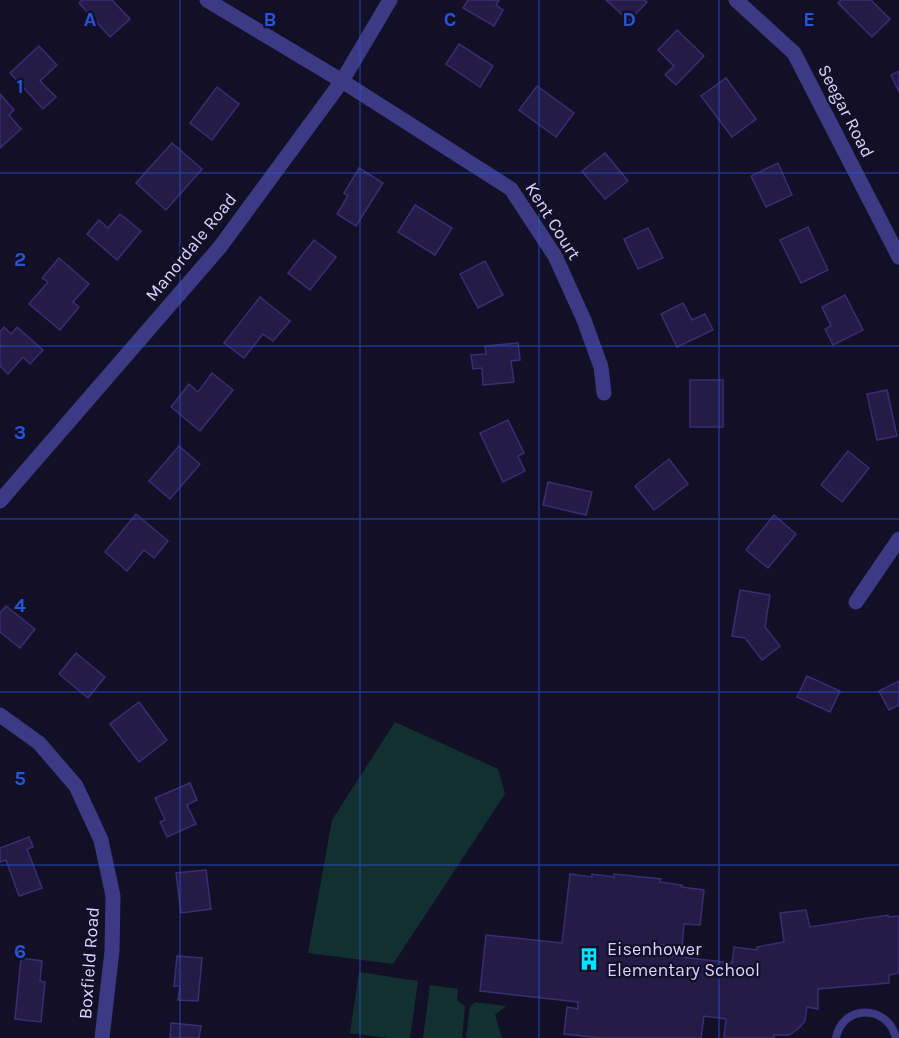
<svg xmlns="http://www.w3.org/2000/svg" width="899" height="1038" viewBox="0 0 899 1038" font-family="Karla,sans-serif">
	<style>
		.green { fill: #12302f }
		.building { fill: #241b47; stroke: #3b2d73; stroke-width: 1.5 }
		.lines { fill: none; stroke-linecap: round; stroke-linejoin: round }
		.lane { stroke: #3d3a85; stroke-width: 8 }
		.street { stroke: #3d3a85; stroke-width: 15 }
		.grid { fill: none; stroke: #2655da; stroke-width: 1.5; stroke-opacity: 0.55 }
		.labels { text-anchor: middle; stroke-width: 4.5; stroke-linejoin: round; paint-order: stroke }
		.street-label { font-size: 18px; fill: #d9d4ff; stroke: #130f26 }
		.poi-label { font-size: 18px; fill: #d9d4ff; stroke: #130f26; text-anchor: start }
		.grid-label { font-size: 20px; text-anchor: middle; font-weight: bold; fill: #2655da; stroke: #130f26; stroke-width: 4.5; stroke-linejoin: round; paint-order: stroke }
	</style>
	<rect width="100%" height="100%" fill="#130f26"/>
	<g class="green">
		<path d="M395 722 498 769 505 794 393 964 308 953 332 820Z"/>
		<path d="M359 972 418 981 410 1038H388L350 1033Z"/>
		<path d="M430 985 458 989 457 1000 465 1006 462 1038H423Z"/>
		<path d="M475 1002 506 1006 495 1015 502 1038H466L470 1006Z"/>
	</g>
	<g class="building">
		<path d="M82 0H112L130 19 110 37 79 3Z"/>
		<path d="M468 0H499L496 5 503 10 494 26 463 8Z"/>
		<path d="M606 0H644L647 2 629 21Z"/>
		<path d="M841 0H871L890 19 872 37 838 3Z"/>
		<path d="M677 30 704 56 676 85 665 75 674 66 658 50Z"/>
		<path d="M459 44 493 66 480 87 446 64Z"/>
		<path d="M39 46 57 65 40 81 56 97 43 109 10 73Z"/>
		<path d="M899 71V92L891 75Z"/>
		<path d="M726 78 756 119 732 137 701 96Z"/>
		<path d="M537 86 574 113 556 137 519 110Z"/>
		<path d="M217 87 239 104 212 140 190 123Z"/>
		<path d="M0 94 14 110 9 115 21 129 0 148Z"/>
		<path d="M172 143 202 169 166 210 136 183Z"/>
		<path d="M605 153 628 181 605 199 582 171Z"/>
		<path d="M778 163 792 195 766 207 751 176Z"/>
		<path d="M359 168 383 183 356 226 337 214 348 196 344 193Z"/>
		<path d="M415 205 452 228 435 255 398 232Z"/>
		<path d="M120 214 141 231 117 260 87 234 99 220 108 228Z"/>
		<path d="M808 227 828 270 801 283 780 240Z"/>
		<path d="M648 228 663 258 638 269 624 239Z"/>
		<path d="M314 240 336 257 310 290 288 273Z"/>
		<path d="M59 258 89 284 73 302 79 307 60 330 29 304 48 282 42 278Z"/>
		<path d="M485 261 503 295 478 308 460 274Z"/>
		<path d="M845 295 863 330 833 345 825 329 831 326 822 307Z"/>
		<path d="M260 297 290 321 273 341 263 334 244 358 224 343Z"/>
		<path d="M683 303 692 320 705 314 713 330 677 347 661 314Z"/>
		<path d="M4 327 11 334 17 327 43 350 30 364 23 357 8 374 0 366V332Z"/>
		<path d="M518 343 520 360 511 361 514 382 483 385 482 368 473 369 471 355 486 354 485 346Z"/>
		<path d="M212 373 233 390 200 431 171 407 189 384 198 392Z"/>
		<rect x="690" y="380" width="33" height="47"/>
		<path d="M887 390 897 436 877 440 867 394Z"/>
		<path d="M508 420 524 453 518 456 525 471 503 482 480 433Z"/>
		<path d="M179 446 200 464 170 499 149 481Z"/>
		<path d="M848 451 869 468 842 502 821 485Z"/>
		<path d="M669 459 688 484 654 510 635 486Z"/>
		<path d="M548 482 592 492 586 515 543 505Z"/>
		<path d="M136 514 168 541 154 558 144 550 127 571 105 552Z"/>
		<path d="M774 515 796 534 768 568 746 550Z"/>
		<path d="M740 590 770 595 765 627 780 646 762 660 745 638 732 636Z"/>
		<path d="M6 606 35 629 20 648 0 632V613Z"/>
		<path d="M76 653 105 677 88 698 59 674Z"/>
		<path d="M807 676 840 691 830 712 797 697Z"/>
		<path d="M899 681V705L889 710 879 691Z"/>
		<path d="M139 702 167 740 139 762 110 724Z"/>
		<path d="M190 783 197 800 187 805 196 824 167 837 160 822 165 820 155 798Z"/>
		<path d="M29 837 33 847 27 849 42 888 19 896 6 860 0 862V848Z"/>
		<path d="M206 870 211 909 181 913 176 873Z"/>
		<path d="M570 874 592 877V874L614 877V874L661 879 660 882 682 885 681 887 704 890 700 925 684 924 682 947 657 944 656 954 732 963 734 947 757 950V947L784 942 780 913 806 910 810 927 888 915V917L899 916V973L889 975V983L818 989V1009L807 1007 805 1021 799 1028 789 1035H774V1038H724L726 1019 704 1016 701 1038H601L564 1034 567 1007 578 1009V1002L480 991 486 935 562 943Z"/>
		<path d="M177 956 202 958 198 1001 178 1000 180 986H174Z"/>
		<path d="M21 958 42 961 40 981 45 982 41 1022 15 1019Z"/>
		<path d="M171 1023 201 1026 199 1038H170Z"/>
	</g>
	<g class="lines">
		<path class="lane" d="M836 1038C842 1005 887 1003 896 1038"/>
		<g class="street">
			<path d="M207 0 342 81 511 189 555 256 584 320 601 367 604 393"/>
			<path d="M736 0 794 53 899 257"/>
			<path d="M0 501 220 247 342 81 390 0"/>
			<path d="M856 602 899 539"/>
			<path d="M0 715 39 743 76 786 101 840 113 896 112 951 102 1038"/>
		</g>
	</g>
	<path class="grid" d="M180 0V1038M360 0V1038M539 0V1038M719 0V1038M0 173H899M0 346H899M0 519H899M0 692H899M0 865H899"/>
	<defs>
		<g id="building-bare" transform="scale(1.8)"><path d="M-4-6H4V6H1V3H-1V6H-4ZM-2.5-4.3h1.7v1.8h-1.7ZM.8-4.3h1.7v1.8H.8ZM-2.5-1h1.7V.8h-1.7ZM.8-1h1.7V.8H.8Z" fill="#00e5ff" stroke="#130f26" stroke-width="2.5" paint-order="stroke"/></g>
	</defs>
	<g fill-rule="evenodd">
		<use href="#building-bare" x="589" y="959"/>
	</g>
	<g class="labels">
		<g class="street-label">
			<text transform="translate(846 111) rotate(63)" y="6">Seegar Road</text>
			<text transform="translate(553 221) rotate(58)" y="6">Kent Court</text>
			<text transform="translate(191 247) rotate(-51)" y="6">Manordale Road</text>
			<text transform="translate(89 963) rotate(-86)" y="6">Boxfield Road</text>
		</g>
		<g class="poi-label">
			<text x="607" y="955">Eisenhower<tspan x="607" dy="21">Elementary School</tspan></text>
		</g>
	</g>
	<g class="grid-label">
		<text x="90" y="26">A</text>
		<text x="270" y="26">B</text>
		<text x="450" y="26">C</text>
		<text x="629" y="26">D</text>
		<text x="809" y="26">E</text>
		<text x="20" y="93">1</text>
		<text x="20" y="266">2</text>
		<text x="20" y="439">3</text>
		<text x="20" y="612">4</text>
		<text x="20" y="785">5</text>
		<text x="20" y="958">6</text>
	</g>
</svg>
